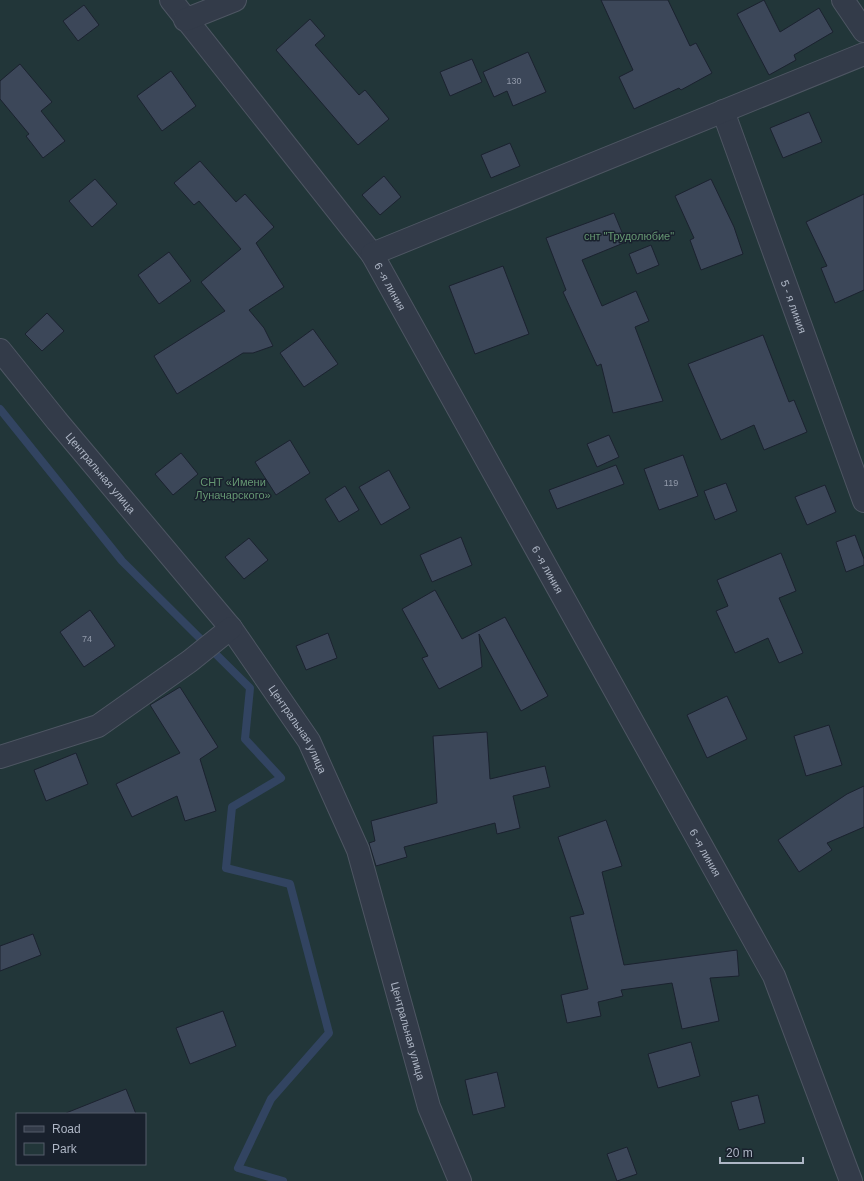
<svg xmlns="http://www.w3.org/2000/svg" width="864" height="1181" viewBox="0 0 864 1181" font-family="Arial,sans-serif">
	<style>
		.green { fill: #223639; fill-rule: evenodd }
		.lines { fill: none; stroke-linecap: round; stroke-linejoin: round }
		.stream { stroke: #324461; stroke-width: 8 }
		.building { fill: #3c4759; stroke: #1b222f }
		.minor-casing { stroke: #4e5663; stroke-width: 24 }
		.minor { stroke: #333b49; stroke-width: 22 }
		.labels { text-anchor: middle; stroke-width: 3; stroke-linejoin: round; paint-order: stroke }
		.number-label { font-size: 9px; fill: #929aaa }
		.park-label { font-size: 11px; fill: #659772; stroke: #19212d }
		.street-label { font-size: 11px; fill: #aeb6c5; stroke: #19212d }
	</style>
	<rect width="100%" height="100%" fill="#202938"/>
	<path class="green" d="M0 0H864V1181H0ZM17 1114H145V1164H17Z"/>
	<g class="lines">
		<path class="stream" d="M0 409 122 561 250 688 245 739 281 778 232 807 226 868 290 884 329 1033 271 1099 238 1168 283 1181"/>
	</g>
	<g class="building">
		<path d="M601 0H668L690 46 696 43 712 73 681 90 679 88 634 109 619 77 633 70Z"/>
		<path d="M764 0 780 32 819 8 833 32 794 55 796 60 769 75 737 14Z"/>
		<path d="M84 5 99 25 78 41 63 21Z"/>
		<path d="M310 19 325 36 315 45 359 95 365 90 389 119 358 145 276 50Z"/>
		<path d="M528 52 546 92 513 106 507 91 494 97 483 72Z"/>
		<path d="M472 59 482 82 450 96 440 72Z"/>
		<path d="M20 64 52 102 41 111 65 141 43 158 26 136 29 134 0 99V81Z"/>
		<path d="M171 71 196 106 162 131 137 96Z"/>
		<path d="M809 112 822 142 783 158 770 128Z"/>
		<path d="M510 143 520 166 491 178 481 155Z"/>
		<path d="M200 161 236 202 245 194 274 227 256 243 284 287 249 310 264 328 273 346 253 353H243L177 394 154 356 225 311 201 282 241 249 199 201 194 205 174 183Z"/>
		<path d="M384 176 401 197 380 215 362 195Z"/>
		<path d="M95 179 117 204 92 227 69 201Z"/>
		<path d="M711 179 734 227 743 254 701 270 690 240 694 238 675 196Z"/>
		<path d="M864 194V290L835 303 821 268 827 266 806 222Z"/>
		<path d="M614 213 626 242 582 260 602 306 636 291 649 321 635 327 663 401 613 413 601 364 597 366 563 292 566 290 546 238Z"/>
		<path d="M651 245 659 265 637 274 629 254Z"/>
		<path d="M169 252 191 281 159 304 138 275Z"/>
		<path d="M503 266 529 334 475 354 449 286Z"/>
		<path d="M47 313 64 331 42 351 25 334Z"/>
		<path d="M313 329 338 364 304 387 280 353Z"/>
		<path d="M763 335 789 402 794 400 807 432 764 450 754 425 721 440 688 364Z"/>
		<path d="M609 435 619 457 597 467 587 444Z"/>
		<path d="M290 440 310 473 276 495 255 462Z"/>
		<path d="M181 453 198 474 173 495 155 474Z"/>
		<path d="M683 455 698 496 659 510 644 469Z"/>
		<path d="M616 465 624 484 557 509 549 490Z"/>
		<path d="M389 470 410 508 381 525 359 487Z"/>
		<path d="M726 483 737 511 715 520 704 491Z"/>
		<path d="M825 485 836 512 807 525 795 497Z"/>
		<path d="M345 486 359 510 339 522 325 499Z"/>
		<path d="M855 535 864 559V565L846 572 836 542Z"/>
		<path d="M461 537 472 565 432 582 420 555Z"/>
		<path d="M249 538 268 560 244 579 225 557Z"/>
		<path d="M781 553 796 591 779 598 803 653 779 663 768 638 735 653 716 611 728 606 717 580Z"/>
		<path d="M435 590 462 639 505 617 548 696 521 711 479 634 482 667 439 689 422 658 428 656 402 609Z"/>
		<path d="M90 610 115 646 84 667 60 632Z"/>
		<path d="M328 633 337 658 306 670 296 646Z"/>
		<path d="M180 687 218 747 200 759 216 811 185 821 177 796 132 817 116 784 180 753 150 705Z"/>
		<path d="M727 696 747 739 707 758 687 715Z"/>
		<path d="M829 725 842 765 806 776 794 736Z"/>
		<path d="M487 732 490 779 545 766 550 787 513 796 520 828 497 834 495 823 404 847 407 857 376 866 369 843 375 841 371 821 437 803 433 736Z"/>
		<path d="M76 753 88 784 46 801 34 770Z"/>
		<path d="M864 786V827L827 843 832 850 799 872 778 840 847 794Z"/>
		<path d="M606 820 622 866 602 872 624 965 737 950 739 976 710 978 719 1021 682 1029 672 983 621 990 623 996 598 1002 601 1016 567 1023 561 995 588 989 570 917 584 914 558 837Z"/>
		<path d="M33 934 41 955 0 971V946Z"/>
		<path d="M223 1011 236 1046 190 1064 176 1028Z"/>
		<path d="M691 1042 700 1076 658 1088 648 1054Z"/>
		<path d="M497 1072 505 1107 473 1115 465 1080Z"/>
		<path d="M126 1089 136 1114H67L66 1113Z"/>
		<path d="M758 1095 765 1123 739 1130 731 1102Z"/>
		<path d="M627 1147 637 1174 617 1181 607 1154Z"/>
	</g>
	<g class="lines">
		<g class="minor-casing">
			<g id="minor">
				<path id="s1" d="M171 0 372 254 774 976 851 1181"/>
				<path d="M843 0 864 31"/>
				<path d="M185 20 235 0"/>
				<path id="s2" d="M723 111 864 501"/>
				<path d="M372 254 864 54"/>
				<path id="s3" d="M0 350 57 421 231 628 309 741 358 850 429 1107 460 1181"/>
				<path d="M0 757 98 726 190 661 231 628"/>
			</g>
		</g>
		<use href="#minor" class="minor"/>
	</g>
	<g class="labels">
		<g class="number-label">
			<text x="514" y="84">130</text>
			<text x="671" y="486">119</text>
			<text x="87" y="642">74</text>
		</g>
		<g class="park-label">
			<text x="629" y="240">снт "Трудолюбие"</text>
			<text x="233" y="486">СНТ «Имени<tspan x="233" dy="13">Луначарского»</tspan></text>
		</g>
		<g class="street-label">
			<text dy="4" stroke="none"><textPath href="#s1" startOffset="361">6 -я линия</textPath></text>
			<text dy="4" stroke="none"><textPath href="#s2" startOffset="208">5 - я линия</textPath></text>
			<text dy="4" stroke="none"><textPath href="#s3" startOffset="159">Центральная улица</textPath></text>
			<text dy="4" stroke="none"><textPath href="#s1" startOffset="685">6 -я линия</textPath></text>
			<text dy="4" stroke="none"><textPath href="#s3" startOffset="483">Центральная улица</textPath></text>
			<text dy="4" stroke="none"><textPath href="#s1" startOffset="1009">6 -я линия</textPath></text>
			<text dy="4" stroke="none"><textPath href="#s3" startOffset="806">Центральная улица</textPath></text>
		</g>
	</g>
	<rect x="16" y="1113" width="130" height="52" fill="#19212d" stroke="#555d6a"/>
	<rect x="24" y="1126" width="20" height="6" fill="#333b49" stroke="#555d6a"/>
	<text x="52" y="1133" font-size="12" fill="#aeb6c5">Road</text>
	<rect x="24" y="1143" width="20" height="12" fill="#223639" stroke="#555d6a"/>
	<text x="52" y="1153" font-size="12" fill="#aeb6c5">Park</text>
	<path d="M720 1157v6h83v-6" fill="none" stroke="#aeb6c5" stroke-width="2"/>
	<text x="726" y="1157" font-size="12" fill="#aeb6c5" stroke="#19212d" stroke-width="3" paint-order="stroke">20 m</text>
</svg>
